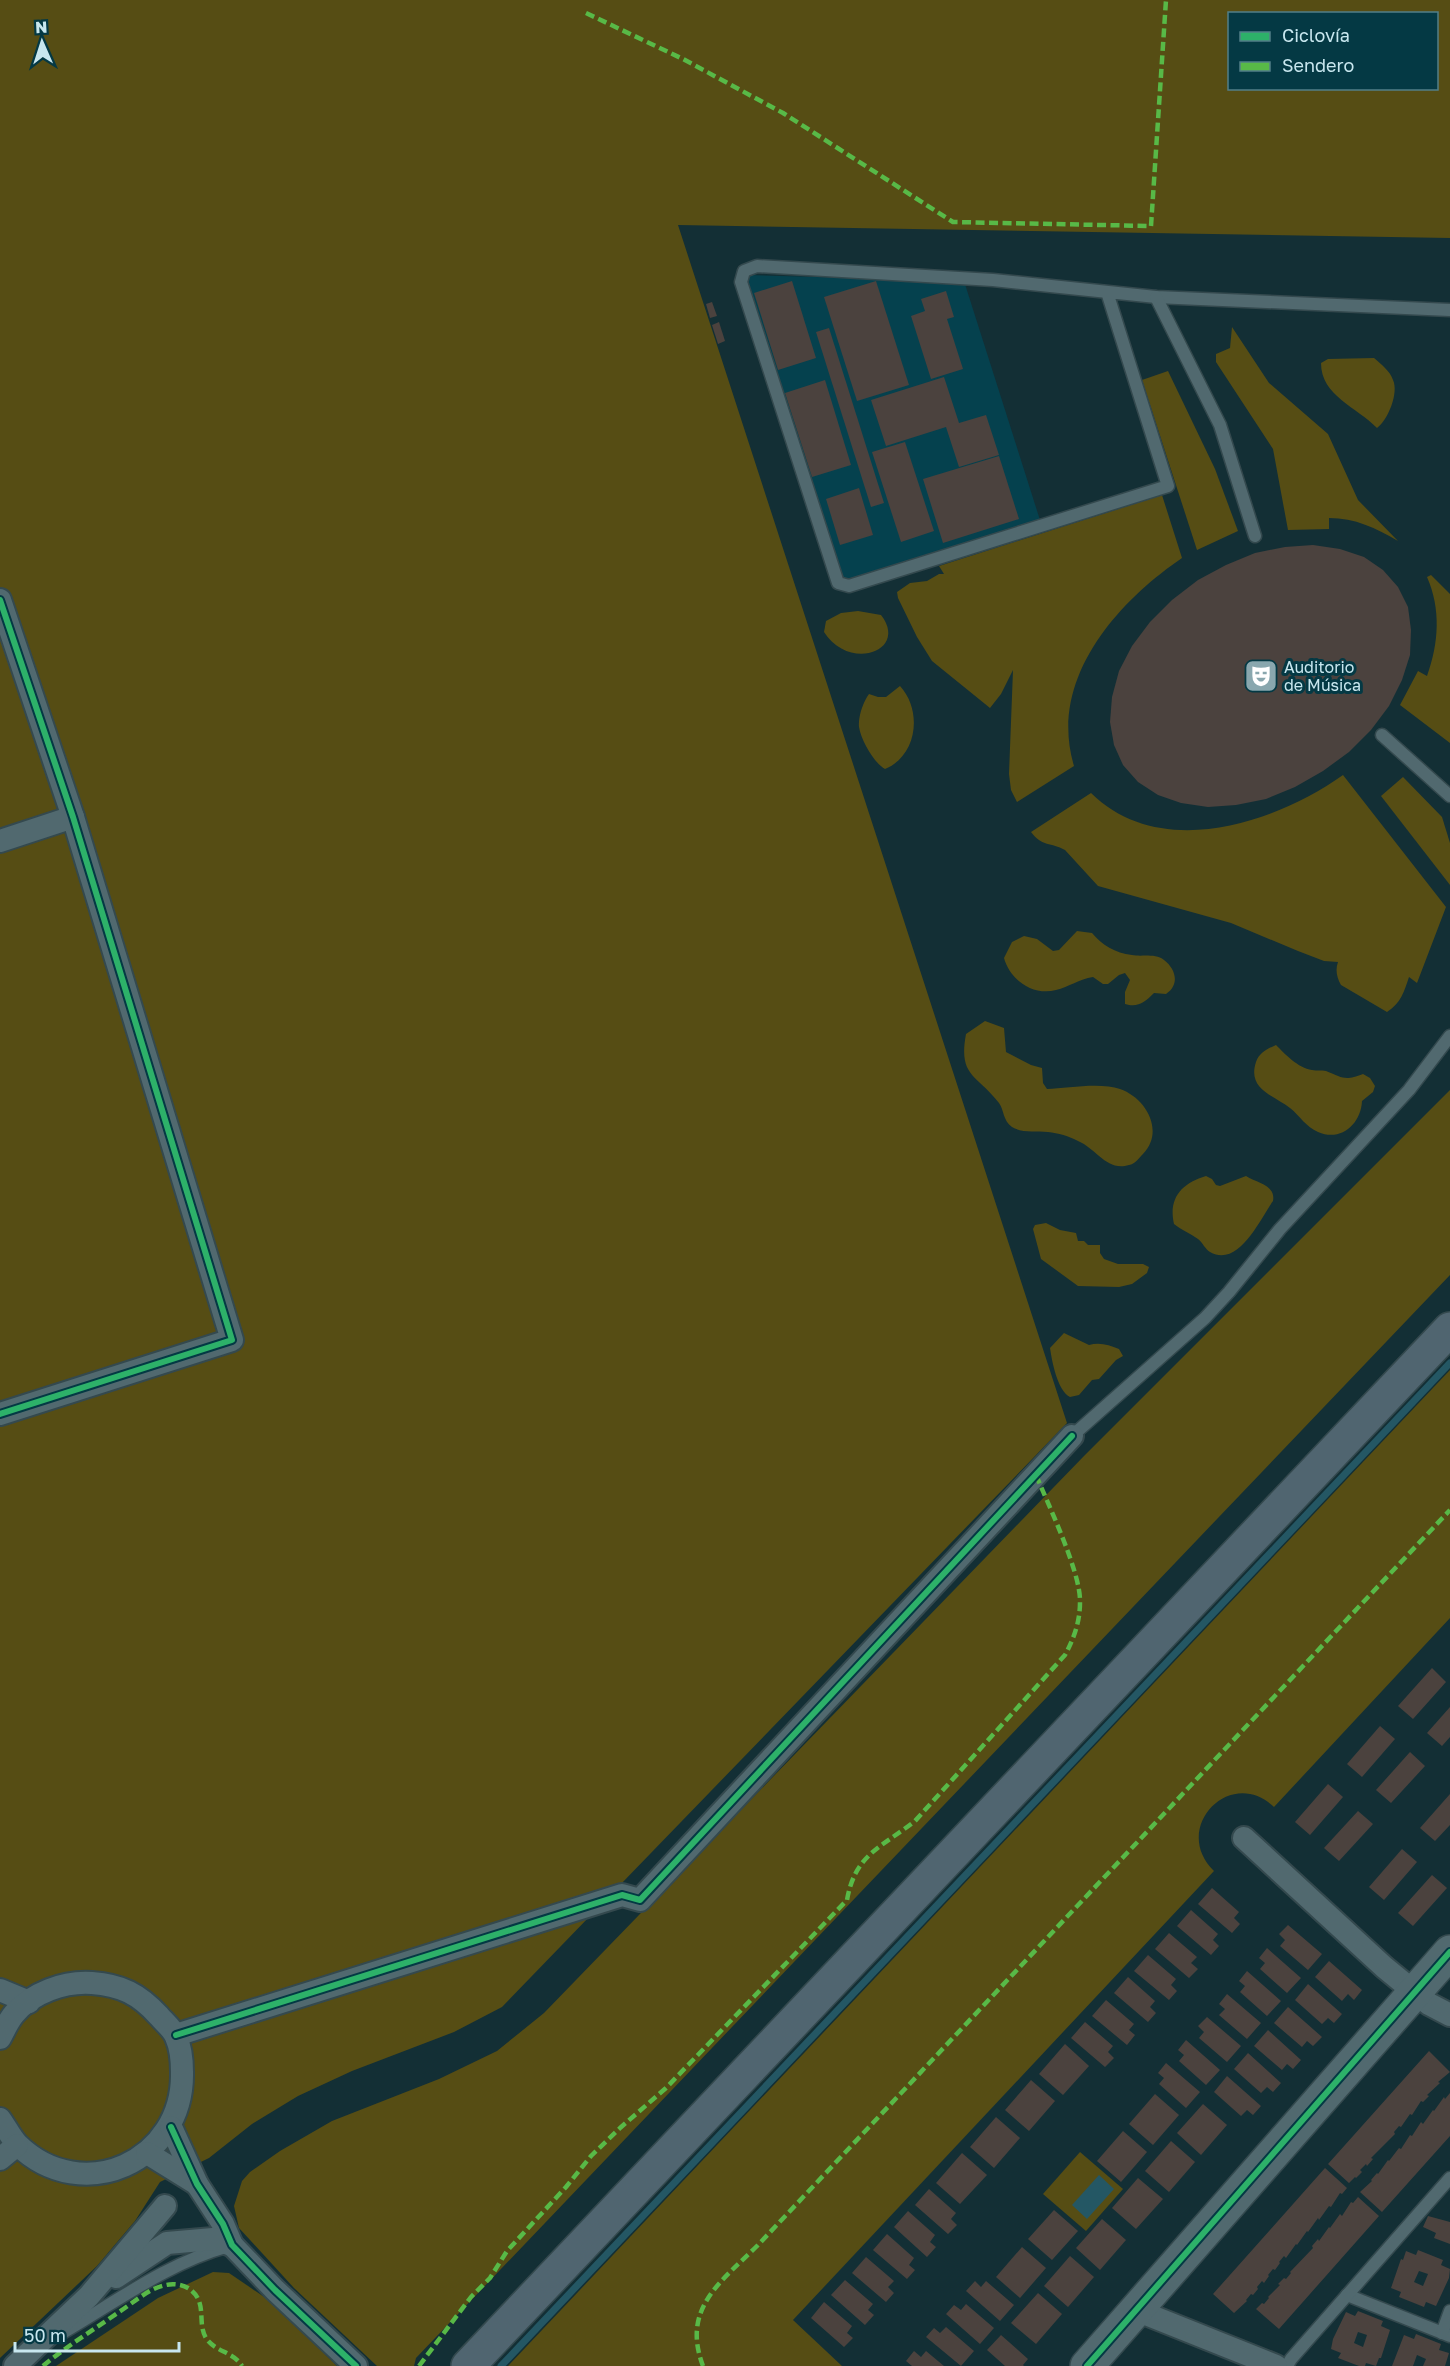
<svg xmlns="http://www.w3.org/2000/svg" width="1450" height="2366" viewBox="0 0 1450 2366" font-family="'Golos Text',sans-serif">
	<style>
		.built { fill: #05414e }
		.green { fill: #564d14; fill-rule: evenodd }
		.water { fill: #245764 }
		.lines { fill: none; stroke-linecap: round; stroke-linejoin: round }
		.stream { stroke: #245764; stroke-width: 7 }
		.building { fill: #4b423e; fill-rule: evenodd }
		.lane-casing { stroke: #34494e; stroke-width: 15 }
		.street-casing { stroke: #34494e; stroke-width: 26 }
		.secondary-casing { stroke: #34494e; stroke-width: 36 }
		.highway-casing { stroke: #34494e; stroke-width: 36 }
		.lane { stroke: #51696f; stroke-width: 12 }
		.street { stroke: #51696f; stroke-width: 22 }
		.secondary { stroke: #51696f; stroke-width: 33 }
		.highway { stroke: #506570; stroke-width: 33 }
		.quiet { stroke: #58b947; stroke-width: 4.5; stroke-dasharray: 9 4.5; stroke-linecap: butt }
		.cycleway-casing { stroke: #043944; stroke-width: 10 }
		.cycleway { stroke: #2db169; stroke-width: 6 }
		.labels { text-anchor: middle; stroke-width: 6; stroke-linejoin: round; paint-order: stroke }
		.poi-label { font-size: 16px; fill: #c8e7ef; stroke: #043944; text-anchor: start }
	</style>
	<rect width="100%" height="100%" fill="#132f35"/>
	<path class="built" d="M746 275 964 281 1040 520 844 584Z"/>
	<g class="green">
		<path d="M0 0H1450V238L678 225 1067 1423 502 2007 454 2032 352 2071 298 2096 252 2124 209 2158 160 2182 135 2221 97 2266 0 2358ZM1230 14H1436V88H1230Z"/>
		<path d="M1232 327 1269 383 1328 434 1358 500 1398 541C1376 528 1355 518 1329 518V529L1288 530 1273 449 1216 362V354L1230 348Z"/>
		<path d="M1374 358C1381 364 1390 371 1393 380 1399 393 1388 420 1377 428 1357 407 1321 396 1321 363L1328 359Z"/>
		<path d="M1168 371 1215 469 1238 531 1197 550 1142 380Z"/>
		<path d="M1162 495 1182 558C1116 603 1048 680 1074 766L1017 802 1011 790 1009 774 1013 670 1001 694 990 708 932 661 917 637 898 598 897 592 910 583 927 581 939 574H944L939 566Z"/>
		<path d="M1431 575 1450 594V743L1400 705 1418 671 1427 676C1439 643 1441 609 1427 577Z"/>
		<path d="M858 611 881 615C909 651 849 672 824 632L826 621 841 613Z"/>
		<path d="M900 686C923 711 917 756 885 769 874 763 861 740 859 727 858 717 863 702 869 694L878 697H886Z"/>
		<path d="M1343 775 1446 907 1417 983 1409 977C1404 992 1401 1003 1387 1012L1341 985C1337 978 1335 970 1338 962L1324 961 1298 951 1231 923 1098 886 1065 850C1051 842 1042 847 1031 832L1091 793C1160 861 1274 824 1343 775Z"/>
		<path d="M1403 777 1442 817 1450 843V885L1381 796Z"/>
		<path d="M1077 931 1092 933C1102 945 1115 953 1132 955 1141 957 1155 953 1164 960 1176 969 1180 985 1166 994L1154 993C1145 1002 1138 1008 1125 1004V992L1130 980 1125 973 1119 975 1108 984H1103L1093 977C1079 979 1069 987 1056 990 1033 996 1010 980 1004 958L1012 942 1024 936 1037 939 1053 951 1059 950Z"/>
		<path d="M985 1021 1004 1028 1006 1052 1031 1065 1042 1068 1043 1083 1047 1089C1067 1088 1101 1082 1120 1089 1146 1098 1165 1131 1143 1154 1139 1158 1135 1164 1129 1165 1107 1172 1097 1149 1078 1141 1069 1136 1058 1133 1048 1132 1036 1131 1022 1133 1012 1127 1003 1121 1004 1110 999 1103 977 1074 958 1077 966 1034Z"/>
		<path d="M1276 1045C1285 1054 1298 1068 1312 1070 1317 1071 1321 1070 1326 1071 1343 1078 1345 1081 1363 1074L1370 1078 1375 1086 1373 1092 1362 1101C1361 1124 1341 1142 1318 1132 1306 1127 1300 1116 1290 1108 1273 1095 1247 1089 1256 1062 1259 1053 1267 1049 1276 1045Z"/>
		<path d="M1450 1090V1275L416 2358 414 2366H377L294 2288 239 2228 234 2206 242 2181 250 2172 280 2151 332 2121 439 2079 497 2051 544 2013 1084 1456Z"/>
		<path d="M1206 1176 1212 1179 1216 1185 1220 1186 1246 1176C1257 1183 1276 1185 1273 1201 1260 1219 1239 1268 1210 1252 1205 1249 1203 1243 1198 1239 1190 1233 1181 1230 1174 1224 1168 1198 1182 1183 1206 1176Z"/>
		<path d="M1046 1223 1060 1230 1076 1233 1078 1241H1084L1088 1245H1100V1253L1104 1259 1118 1264H1143L1149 1267 1147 1273 1132 1284 1119 1287 1078 1286 1041 1259 1033 1229 1035 1225Z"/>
		<path d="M1064 1333 1089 1345C1100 1342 1109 1345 1119 1349L1123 1356 1116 1360 1099 1379 1092 1380 1079 1395 1070 1397C1057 1390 1052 1361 1050 1348Z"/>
		<path d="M1450 1370V1618L1274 1807C1231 1765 1170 1828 1214 1871L793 2320 842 2366H508Z"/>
		<path d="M1080 2152 1123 2189 1086 2231 1043 2194Z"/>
		<path d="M213 2272 229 2273 273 2303 337 2366H56L158 2298Z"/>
	</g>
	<path class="water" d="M1099 2175 1114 2189 1087 2219 1072 2205Z"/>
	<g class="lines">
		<path class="stream" d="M501 2366 1450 1363"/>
	</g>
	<g class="building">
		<path d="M792 281 816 358 778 370 754 293Z"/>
		<path d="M876 281 909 385 857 401 824 297Z"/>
		<path d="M946 291 954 317 947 319 963 369 931 379 911 316 925 311 921 299Z"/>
		<path d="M712 302 717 316 710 318 706 304Z"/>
		<path d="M719 322 725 341 718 344 712 325Z"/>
		<path d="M829 328 884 503 871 507 816 332Z"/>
		<path d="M944 377 959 423 986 415 999 455 959 467 946 427 886 446 871 400Z"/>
		<path d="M825 380 851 465 812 477 785 393Z"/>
		<path d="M905 442 934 531 901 542 872 452Z"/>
		<path d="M999 456 1019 519 943 543 923 479Z"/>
		<path d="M859 488 873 535 840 545 826 499Z"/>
		<path d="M1313 545 1340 549 1364 557 1383 570 1398 587 1408 607 1411 630 1410 655 1402 680 1389 706 1371 730 1349 752 1323 771 1295 787 1266 799 1236 805 1208 807 1181 803 1158 795 1138 782 1123 765 1114 745 1110 722 1112 697 1119 671 1132 646 1150 622 1172 600 1198 580 1226 565 1255 553 1285 547Z"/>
		<path d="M1432 1668 1446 1682 1413 1719 1398 1706Z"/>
		<path d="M1450 1707V1737L1442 1746 1427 1733Z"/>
		<path d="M1380 1726 1395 1739 1362 1777 1347 1764Z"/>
		<path d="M1410 1752 1425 1766 1391 1803 1376 1790Z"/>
		<path d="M1328 1784 1343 1797 1310 1835 1295 1822Z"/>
		<path d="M1450 1794V1825L1435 1841 1420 1828Z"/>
		<path d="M1358 1811 1373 1824 1339 1861 1324 1848Z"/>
		<path d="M1402 1849 1417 1862 1384 1900 1369 1887Z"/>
		<path d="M1432 1875 1447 1888 1413 1926 1398 1913Z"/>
		<path d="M1212 1888 1239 1912 1234 1918 1240 1924 1232 1933 1198 1904Z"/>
		<path d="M1191 1910 1218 1934 1213 1940 1219 1946 1211 1955 1177 1926Z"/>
		<path d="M1288 1925 1322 1954 1308 1970 1280 1946 1285 1940 1279 1934Z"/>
		<path d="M1169 1933 1197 1957 1191 1963 1198 1969 1189 1978 1155 1949Z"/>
		<path d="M1267 1948 1301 1978 1287 1993 1260 1969 1265 1963 1259 1958Z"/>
		<path d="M1148 1955 1176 1979 1171 1985 1177 1991 1169 2000 1134 1971Z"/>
		<path d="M1329 1961 1362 1990 1354 2000 1348 1994 1342 2001 1315 1977Z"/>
		<path d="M1247 1971 1281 2001 1267 2016 1240 1992 1245 1986 1239 1981Z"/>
		<path d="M1128 1977 1155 2001 1150 2007 1156 2013 1148 2022 1114 1993Z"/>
		<path d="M1308 1984 1342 2014 1334 2023 1328 2018 1322 2024 1295 2000Z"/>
		<path d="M1227 1994 1261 2023 1247 2039 1219 2015 1225 2009 1219 2004Z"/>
		<path d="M1106 2000 1134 2024 1129 2030 1135 2035 1127 2045 1092 2016Z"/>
		<path d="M1288 2007 1322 2037 1313 2046 1307 2041 1302 2047 1274 2023Z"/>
		<path d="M1207 2017 1241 2046 1227 2062 1199 2038 1204 2032 1198 2026Z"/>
		<path d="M1085 2022 1113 2046 1108 2052 1114 2058 1105 2067 1071 2038Z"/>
		<path d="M1268 2030 1301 2060 1293 2069 1287 2064 1282 2070 1254 2046Z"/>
		<path d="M1186 2040 1220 2070 1206 2085 1179 2061 1184 2055 1178 2050Z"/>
		<path d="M1065 2044 1089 2066 1063 2095 1039 2074Z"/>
		<path d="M1429 2051 1450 2072 1438 2082 1440 2083 1427 2095 1429 2096 1423 2102 1421 2101 1412 2115 1410 2114 1401 2127 1399 2126 1394 2132 1395 2134 1371 2158 1373 2159 1367 2166 1366 2164 1360 2170 1362 2172 1356 2178 1355 2177 1349 2183 1328 2164Z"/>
		<path d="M1248 2053 1281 2083 1273 2092 1267 2087 1261 2093 1234 2069Z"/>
		<path d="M1166 2063 1200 2092 1186 2108 1159 2084 1164 2078 1158 2073Z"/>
		<path d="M1227 2076 1261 2106 1253 2115 1247 2110 1241 2116 1214 2092Z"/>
		<path d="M1031 2080 1055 2101 1029 2131 1005 2110Z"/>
		<path d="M1450 2093V2136L1382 2212 1360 2192 1372 2181 1371 2180 1377 2173 1378 2174 1388 2160 1389 2161 1399 2148 1401 2149 1410 2135 1412 2136 1421 2122 1423 2124 1433 2110 1434 2111 1444 2097 1445 2099Z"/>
		<path d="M1155 2094 1179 2115 1153 2145 1129 2124Z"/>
		<path d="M1203 2104 1227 2125 1201 2155 1177 2133Z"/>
		<path d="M996 2117 1020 2138 994 2168 970 2147Z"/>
		<path d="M1123 2131 1147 2152 1121 2182 1097 2161Z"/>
		<path d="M1171 2141 1195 2162 1169 2192 1145 2171Z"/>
		<path d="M962 2153 987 2175 960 2204 936 2183Z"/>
		<path d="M1325 2168 1347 2188 1342 2194 1340 2193 1331 2207 1329 2206 1319 2220 1318 2218 1308 2232 1307 2231 1297 2245 1296 2244 1286 2258 1284 2256 1279 2262 1280 2263 1275 2270 1273 2269 1268 2275 1269 2276 1264 2283 1262 2281 1257 2287 1258 2289 1253 2295 1251 2294 1246 2300 1247 2301 1234 2313 1213 2294Z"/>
		<path d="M1138 2178 1163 2199 1136 2229 1112 2208Z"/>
		<path d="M929 2189 956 2213 951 2219 957 2225 948 2234 915 2205Z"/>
		<path d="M1358 2197 1379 2216 1279 2329 1256 2309 1262 2303 1264 2304 1269 2298 1268 2297 1280 2285 1278 2284 1284 2278 1286 2279 1291 2273 1290 2272 1313 2248 1312 2246 1318 2239 1319 2241 1329 2227 1330 2228 1340 2214 1342 2216 1351 2202 1353 2203Z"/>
		<path d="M1054 2210 1078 2231 1052 2260 1028 2239Z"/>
		<path d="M908 2211 935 2235 930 2242 936 2247 927 2257 894 2227Z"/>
		<path d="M1428 2216 1450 2222V2244L1434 2238 1436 2233 1423 2227Z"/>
		<path d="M1102 2219 1126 2240 1100 2270 1076 2248Z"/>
		<path d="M887 2234 914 2258 909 2265 915 2270 907 2279 873 2250Z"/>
		<path d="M1022 2247 1046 2268 1020 2298 996 2277Z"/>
		<path d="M1418 2250 1443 2260 1441 2265 1450 2269 1449 2278 1436 2306 1426 2302 1424 2307 1399 2297 1401 2292 1391 2288 1401 2259 1403 2260 1406 2251 1416 2255ZM1419 2271 1428 2274 1423 2286 1414 2282Z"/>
		<path d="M1070 2256 1094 2277 1068 2307 1044 2286Z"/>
		<path d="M866 2257 894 2281 888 2287 894 2293 886 2302 852 2273Z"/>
		<path d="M845 2280 873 2304 868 2310 874 2315 865 2325 831 2295Z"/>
		<path d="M975 2281 981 2287 986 2281 1014 2305 1000 2321 966 2291Z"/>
		<path d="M1038 2293 1062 2314 1036 2344 1011 2323Z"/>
		<path d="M824 2302 852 2326 847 2333 853 2338 844 2347 811 2318Z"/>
		<path d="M966 2304 994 2328 980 2344 946 2314 954 2305 961 2310Z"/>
		<path d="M1358 2311 1383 2321 1381 2326 1390 2330 1381 2358H1379L1376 2366 1366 2363 1365 2366H1359L1338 2358 1341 2353 1331 2349 1333 2339 1346 2312 1355 2316ZM1358 2332 1367 2335 1363 2347 1354 2343Z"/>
		<path d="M946 2327 974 2351 961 2366 926 2337 934 2328 940 2333Z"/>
		<path d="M1416 2334 1441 2344 1439 2350 1449 2353 1445 2366H1423L1426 2359 1417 2355 1413 2366H1392L1404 2335 1414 2339Z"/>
		<path d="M1001 2335 1028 2359 1023 2365 1024 2366H1005L987 2350Z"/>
		<path d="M914 2351 921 2357 926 2351 944 2366H912L906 2361Z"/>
	</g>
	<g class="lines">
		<g class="lane-casing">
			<g id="lane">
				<path d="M1107 292 1168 486 849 586 838 583 741 282 744 271 757 266 993 280 1156 297 1450 310"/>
				<path d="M1156 297 1220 425 1255 536"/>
				<path d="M1382 735 1450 796"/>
				<path d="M1072 1436 1205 1318 1229 1292 1280 1229 1409 1090 1450 1036"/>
				<path d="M1347 2295 1450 2336"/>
				<path d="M1442 2333 1450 2311"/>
				<path d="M59 2335C113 2304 167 2263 229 2246"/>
				<path d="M1287 2366 1291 2359 1450 2178"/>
			</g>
		</g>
		<g class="street-casing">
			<g id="street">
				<path d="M0 600 73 817 232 1340 0 1414"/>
				<path d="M0 841 73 817"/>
				<path d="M1244 1838 1384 1967 1429 2004 1450 2015"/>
				<path d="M0 1990 29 2002"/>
				<path d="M176 2035 622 1895 640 1900 1072 1436"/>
				<path d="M0 2038C4 2031 8 2021 14 2014 32 1993 64 1981 92 1983 121 1985 139 1994 159 2016 164 2022 173 2029 176 2037 181 2048 182 2060 182 2072 184 2162 82 2207 18 2145 11 2138 6 2127 0 2119"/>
				<path d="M171 2127 197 2184 223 2224 232 2245 275 2290 356 2366"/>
				<path d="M147 2153 197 2184"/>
				<path d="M0 2159 17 2145"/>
				<path d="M116 2277 167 2243 213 2239 232 2245"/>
				<path d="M1136 2310 1276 2366"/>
				<path d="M15 2366 89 2296 165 2206"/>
			</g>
		</g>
		<g class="secondary-casing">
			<path id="secondary" d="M1087 2366 1450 1952"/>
		</g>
		<g class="highway-casing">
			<path id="highway" d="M468 2366 1450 1329"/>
		</g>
		<use href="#lane" class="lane"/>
		<use href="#street" class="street"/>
		<use href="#secondary" class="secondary"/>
		<use href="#highway" class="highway"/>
		<g class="quiet">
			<path d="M586 13 683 59 783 113 953 222 1151 226 1166 0"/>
			<path d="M43 2366C67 2346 93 2330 119 2312 133 2303 149 2288 166 2285 175 2283 186 2285 192 2291 207 2304 197 2323 206 2338 215 2352 234 2352 242 2366"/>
			<path d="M419 2366 471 2297 490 2278 507 2251 566 2187 591 2156 620 2128 666 2088 847 1900C855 1854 882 1847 915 1821L1065 1655C1074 1638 1080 1622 1080 1602 1081 1573 1048 1504 1036 1475"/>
			<path d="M703 2366C681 2308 721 2282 758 2245L1450 1510"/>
		</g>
		<g class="cycleway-casing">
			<g id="cycleway">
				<path d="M0 600 73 817 232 1340 0 1414"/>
				<path d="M176 2035 622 1895 640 1900 1072 1436"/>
				<path d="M171 2127 197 2184 223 2224 232 2245 275 2290 356 2366"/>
				<path d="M1087 2366 1450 1952"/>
			</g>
		</g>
		<use href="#cycleway" class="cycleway"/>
	</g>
	<defs>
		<g id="theatre-square" transform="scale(1.725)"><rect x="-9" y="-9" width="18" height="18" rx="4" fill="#89a7ae" stroke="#043944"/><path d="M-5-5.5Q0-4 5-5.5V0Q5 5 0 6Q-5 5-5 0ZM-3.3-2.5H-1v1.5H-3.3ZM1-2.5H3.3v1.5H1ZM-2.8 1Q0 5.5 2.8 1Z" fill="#fff"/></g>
	</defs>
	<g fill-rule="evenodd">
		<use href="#theatre-square" x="1261" y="676"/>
	</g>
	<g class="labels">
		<g class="poi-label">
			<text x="1284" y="673">Auditorio<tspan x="1284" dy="18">de Música</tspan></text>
		</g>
	</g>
	<rect x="1228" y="12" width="210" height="78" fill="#043944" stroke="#527f88" stroke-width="1.5"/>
	<rect x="1240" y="32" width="30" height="9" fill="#2db169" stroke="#527f88" stroke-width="1.5"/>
	<text x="1282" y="42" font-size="18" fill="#c8e7ef">Ciclovía</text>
	<rect x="1240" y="62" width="30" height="9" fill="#58b947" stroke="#527f88" stroke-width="1.5"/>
	<text x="1282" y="72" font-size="18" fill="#c8e7ef">Sendero</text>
	<g transform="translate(42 42) rotate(357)" stroke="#043944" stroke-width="4.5" paint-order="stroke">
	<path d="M0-4.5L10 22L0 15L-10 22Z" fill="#c8e7ef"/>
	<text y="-9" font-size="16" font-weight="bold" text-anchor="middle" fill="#c8e7ef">N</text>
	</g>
	<path d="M15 2342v9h164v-9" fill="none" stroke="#c8e7ef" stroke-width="3"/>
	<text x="24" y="2342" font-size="18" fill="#c8e7ef" stroke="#043944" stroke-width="4.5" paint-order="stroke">50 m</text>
</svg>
